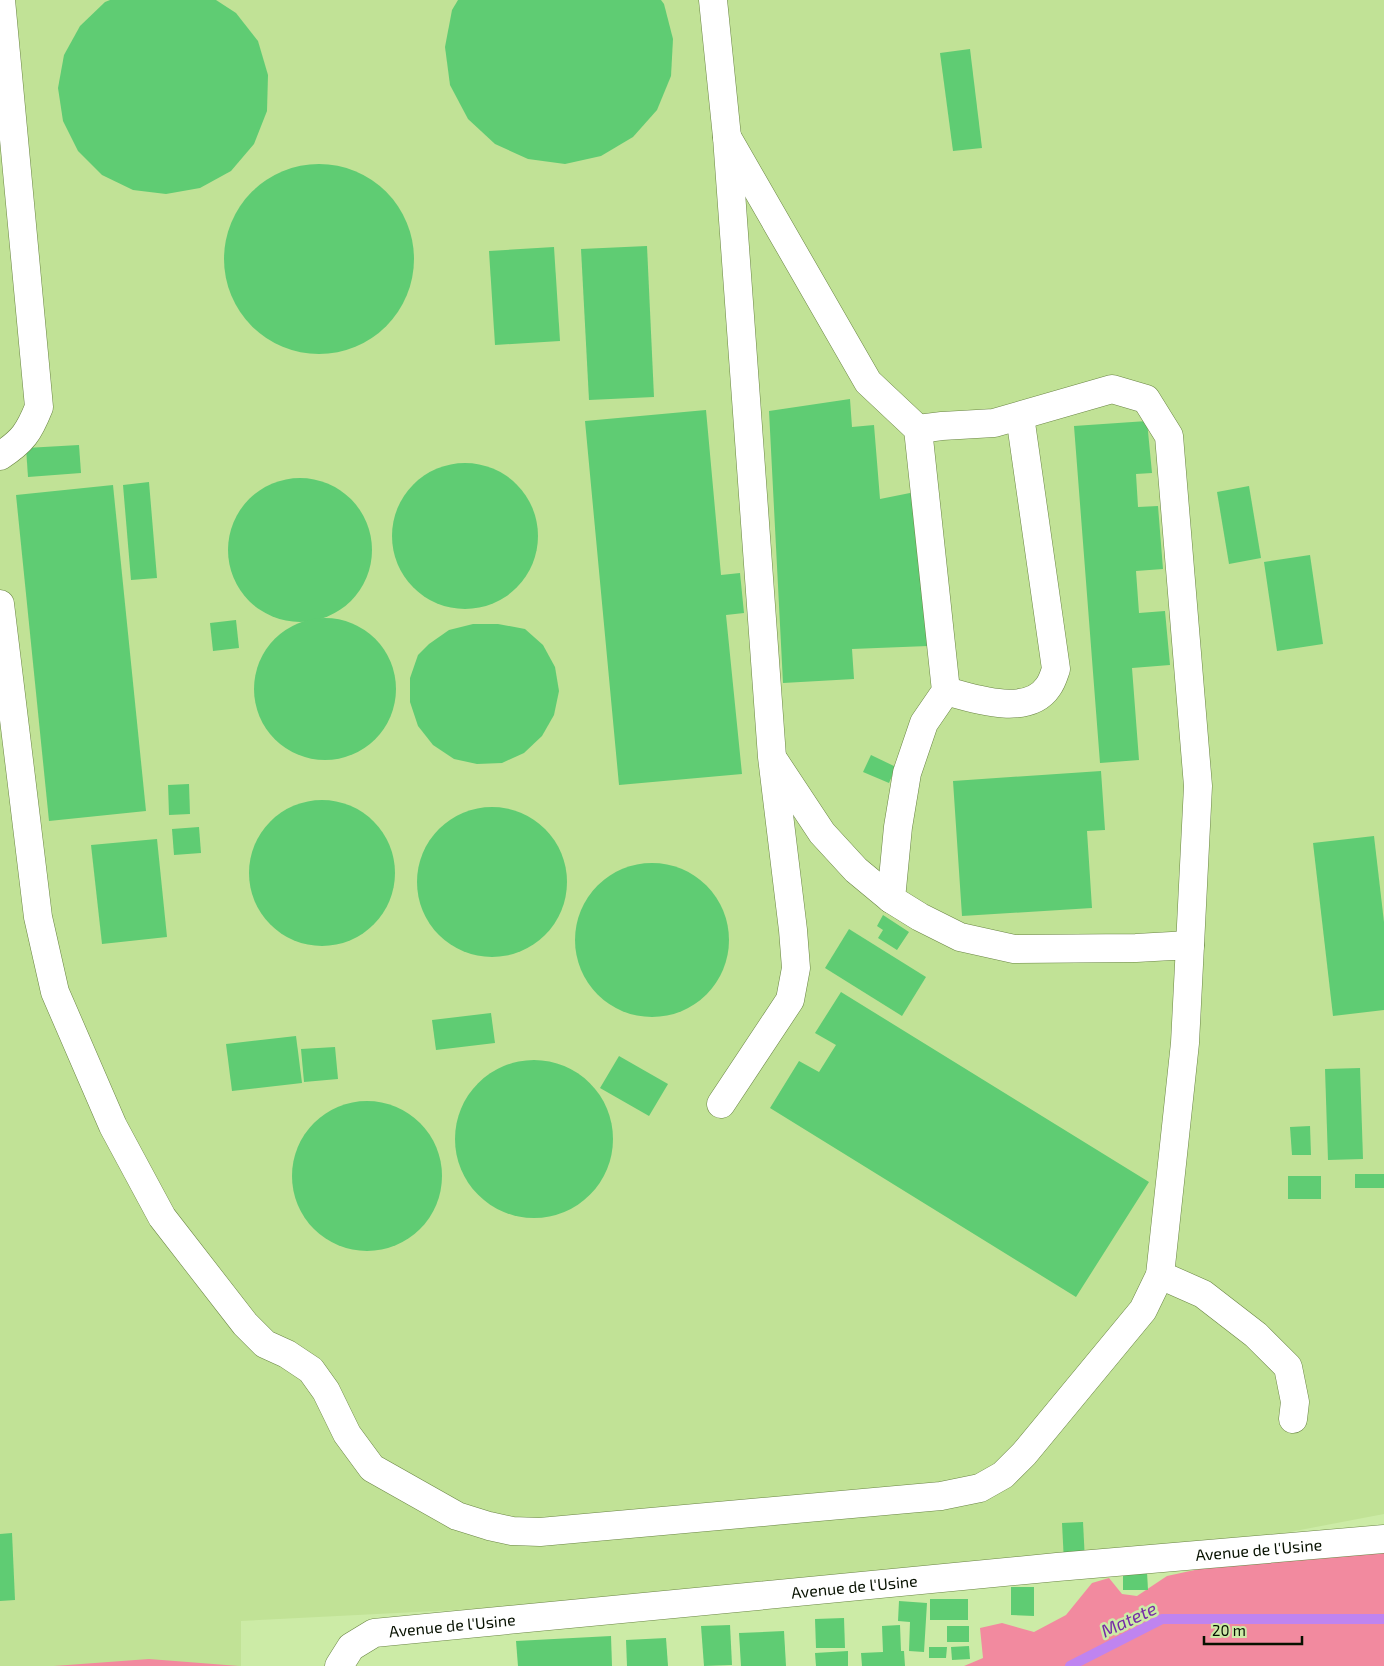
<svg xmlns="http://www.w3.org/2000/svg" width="1384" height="1666" viewBox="0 0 1384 1666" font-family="'Exo 2',sans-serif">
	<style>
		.built { fill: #c1e296 }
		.grass { fill: #f28a9f }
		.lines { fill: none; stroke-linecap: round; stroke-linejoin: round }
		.stream { stroke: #bf84f0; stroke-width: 10 }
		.building { fill: #5fcc73 }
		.minor-casing { stroke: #6a8544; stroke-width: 29 }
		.minor { stroke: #fff; stroke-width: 28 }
		.labels { text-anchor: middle; stroke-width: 5; stroke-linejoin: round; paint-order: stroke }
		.street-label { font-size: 16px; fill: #071100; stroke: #cceba6 }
		.water-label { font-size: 18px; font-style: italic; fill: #752aa7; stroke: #cceba6 }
	</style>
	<rect width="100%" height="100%" fill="#cceba6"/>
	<path class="built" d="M0 0H1384V1514L1127 1563 832 1591 241 1621V1666H0Z"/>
	<g class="grass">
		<path d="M1384 1529V1666H964L983 1658 980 1628 1002 1623 1034 1632 1066 1615 1092 1583 1109 1578 1122 1594 1137 1596 1167 1576Z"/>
		<path d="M149 1659 239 1666H54Z"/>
	</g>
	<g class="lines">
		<path class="stream" d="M1070 1666 1162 1619H1384"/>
	</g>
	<g class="building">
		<path d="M110 0H216L236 13 258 41 268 75 267 111 254 144 231 171 200 188 166 194 133 190 102 175 78 151 63 121 58 88 64 55 80 26 105 2Z"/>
		<path d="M458 0H661L664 4 673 39 671 76 657 110 633 137 601 156 565 164 528 159 495 144 468 119 450 85 445 47 452 10Z"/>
		<path d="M970 49 982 148 953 151 940 53Z"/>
		<circle cx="319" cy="259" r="95"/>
		<path d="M647 246 654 397 589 400 581 249Z"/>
		<path d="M554 247 560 341 495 345 489 251Z"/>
		<path d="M850 399 852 427 874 425 880 499 920 491 928 646 852 649 854 679 783 683 769 411Z"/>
		<path d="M706 410 721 575 740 573 744 613 726 615 742 774 619 785 585 421Z"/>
		<path d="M1147 421 1152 473 1136 474 1138 507 1158 506 1163 569 1136 571 1139 613 1165 611 1170 665 1132 668 1139 760 1100 763 1074 426Z"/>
		<path d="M79 445 81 473 28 477 26 448Z"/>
		<circle cx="465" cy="536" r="73"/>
		<circle cx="300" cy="550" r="72"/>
		<path d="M149 482 157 578 131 580 123 485Z"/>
		<path d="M113 485 146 811 49 821 16 495Z"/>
		<path d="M1249 486 1261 558 1229 564 1217 492Z"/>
		<path d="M1310 555 1323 644 1277 651 1264 562Z"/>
		<circle cx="325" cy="689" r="71"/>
		<path d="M236 620 239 648 213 651 210 623Z"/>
		<path d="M473 624H498L525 629 543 645 555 667 559 691 554 715 542 736 524 753 502 763 477 764 454 759 433 745 418 726 410 702V678L418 655 429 644 449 630Z"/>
		<path d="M871 755 896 767 889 783 863 772Z"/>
		<path d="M1101 771 1105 830 1087 831 1092 908 962 916 953 781Z"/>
		<path d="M189 784 190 814 169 815 168 785Z"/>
		<circle cx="322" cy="873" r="73"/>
		<circle cx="492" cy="882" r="75"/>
		<path d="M199 827 201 853 174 855 172 829Z"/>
		<path d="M1374 836 1384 922V1010L1333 1016 1313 843Z"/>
		<path d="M157 839 167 937 102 944 91 845Z"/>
		<circle cx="652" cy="940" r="77"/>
		<path d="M883 915 909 932 897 950 878 938 883 930 877 926Z"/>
		<path d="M849 929 926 977 902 1016 825 968Z"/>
		<path d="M841 992 1149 1182 1076 1297 770 1108 799 1061 819 1072 836 1045 815 1033Z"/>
		<path d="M491 1013 495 1043 436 1050 432 1020Z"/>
		<path d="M296 1036 302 1083 232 1091 226 1044Z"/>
		<path d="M335 1047 338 1079 304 1082 301 1049Z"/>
		<path d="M619 1056 668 1084 649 1116 600 1088Z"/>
		<circle cx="534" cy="1139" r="79"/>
		<path d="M1360 1068 1363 1159 1328 1160 1325 1069Z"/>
		<circle cx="367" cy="1176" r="75"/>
		<path d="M1310 1126 1311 1155H1292L1290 1127Z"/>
		<rect x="1355" y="1174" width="29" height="14"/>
		<rect x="1288" y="1176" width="33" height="23"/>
		<path d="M1083 1522 1085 1561 1064 1562 1062 1523Z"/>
		<path d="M12 1533 15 1600 0 1601V1534Z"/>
		<path d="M1147 1572 1148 1590H1123V1573Z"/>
		<path d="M1011 1587H1034V1616L1011 1615Z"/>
		<rect x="930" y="1599" width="38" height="21"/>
		<path d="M899 1601 927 1603 924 1652 909 1651 910 1622 898 1621Z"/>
		<path d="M844 1618 845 1648H816L815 1619Z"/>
		<path d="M730 1625 732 1665 704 1666 701 1626Z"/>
		<path d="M900 1625 901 1651H904L905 1666H862L861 1653 883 1652 882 1626Z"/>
		<rect x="947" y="1626" width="22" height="16"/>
		<path d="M784 1631 786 1666H741L739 1633Z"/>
		<path d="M611 1636 612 1666H518L516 1641Z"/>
		<path d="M666 1638 668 1666H627L626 1640Z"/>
		<path d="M969 1646 970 1659 952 1660 951 1647Z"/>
		<path d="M929 1647H947L946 1658H929Z"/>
		<path d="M848 1651V1666H816L815 1653Z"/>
	</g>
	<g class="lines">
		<g class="minor-casing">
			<g id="minor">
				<path d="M713 0 727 137 772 757 793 930 796 968 790 1000 721 1104"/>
				<path d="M918 429 942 426 994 423 1112 389 1146 399 1169 436 1198 786 1190 945"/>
				<path d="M0 456C23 441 29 432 39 407L1 0"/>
				<path d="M0 604 38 917 55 992 113 1126 162 1217 245 1324 265 1344 287 1354 311 1370 326 1391 347 1434 372 1468 457 1516 489 1526 512 1531 540 1532 941 1496 980 1488 1003 1475 1024 1454 1143 1310 1160 1275 1185 1043 1190 945 1136 948 1014 949 960 937 920 917 891 899 898 827 907 773 924 723 946 691 918 429 868 382 727 137"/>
				<path d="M946 691C974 699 1028 717 1048 687 1052 682 1054 675 1056 669L1020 416"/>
				<path d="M775 762 822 833 856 870 891 899"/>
				<path d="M1160 1275 1203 1294 1256 1335 1288 1367 1295 1402 1293 1419"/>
				<path id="s1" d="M339 1666 351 1647 374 1633 1057 1567 1384 1539"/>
			</g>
		</g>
		<use href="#minor" class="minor"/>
	</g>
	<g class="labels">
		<g class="street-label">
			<text dy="6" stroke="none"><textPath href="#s1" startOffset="938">Avenue de l'Usine</textPath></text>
			<text dy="6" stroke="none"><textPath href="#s1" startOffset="532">Avenue de l'Usine</textPath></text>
			<text dy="6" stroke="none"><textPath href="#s1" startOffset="128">Avenue de l'Usine</textPath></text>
		</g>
		<g class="water-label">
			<text transform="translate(1129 1620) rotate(-25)" y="6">Matete</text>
		</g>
	</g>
	<path d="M1204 1636v8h98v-8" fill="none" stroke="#071100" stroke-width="2.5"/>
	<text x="1212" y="1636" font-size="15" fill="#071100" stroke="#cceba6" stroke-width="4" paint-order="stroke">20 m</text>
</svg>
